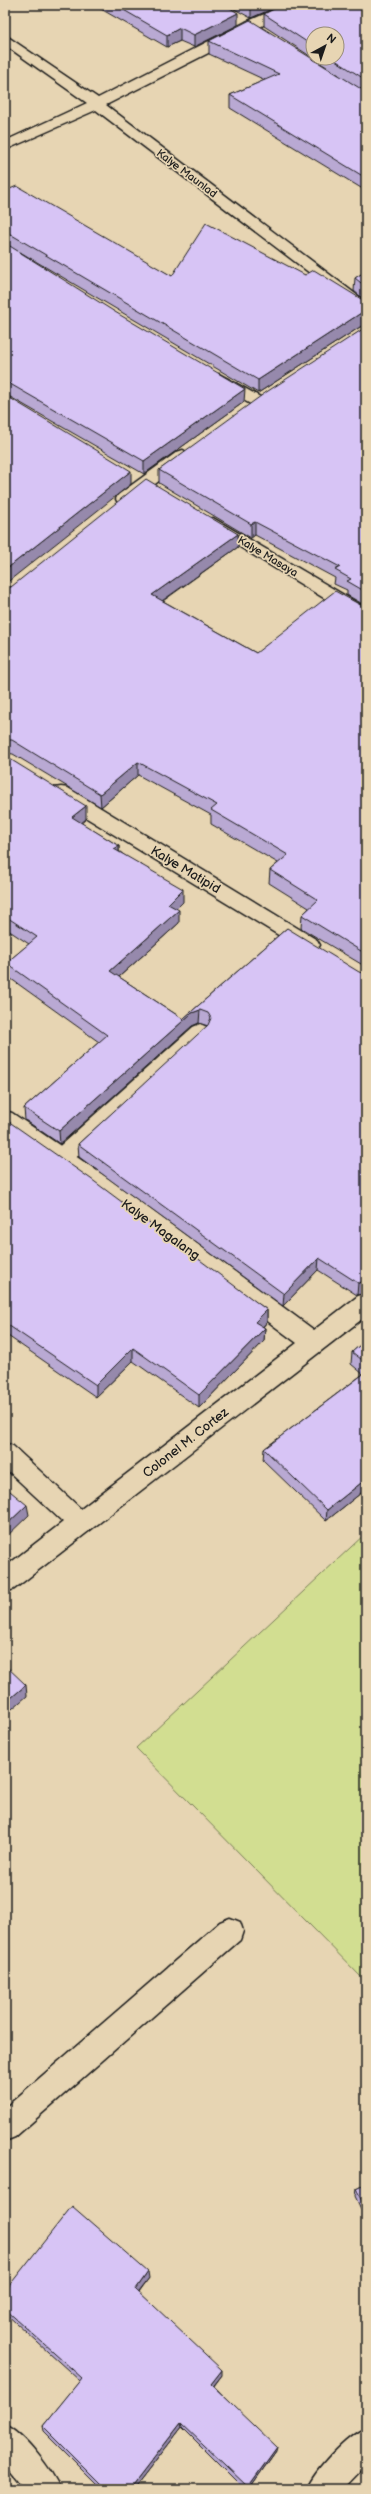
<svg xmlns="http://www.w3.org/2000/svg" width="371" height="2494" viewBox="0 0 371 2494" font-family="'Balsamiq Sans',sans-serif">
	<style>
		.green { fill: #d2de91; stroke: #777d56 }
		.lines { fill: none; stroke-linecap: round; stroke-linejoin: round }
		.service-casing { stroke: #1c1c1c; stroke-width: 3 }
		.minor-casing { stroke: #1c1c1c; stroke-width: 3 }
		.service { fill: #e7d5b3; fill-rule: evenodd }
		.minor { fill: #e7d5b3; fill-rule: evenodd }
		.wall { fill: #b9a9d3; stroke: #1c1c1c; fill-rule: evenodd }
		.shaded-wall { fill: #9689ac; stroke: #1c1c1c }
		.building { fill: #d7c4f5; stroke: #1c1c1c }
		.labels { text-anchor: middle; stroke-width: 3.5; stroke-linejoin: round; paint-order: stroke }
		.far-street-label { font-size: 11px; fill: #1c1c1c; stroke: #e7d5b3 }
		.street-label { font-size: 13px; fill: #1c1c1c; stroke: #e7d5b3 }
	</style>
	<rect width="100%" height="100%" fill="#e7d5b3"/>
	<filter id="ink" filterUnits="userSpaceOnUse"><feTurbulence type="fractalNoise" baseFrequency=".025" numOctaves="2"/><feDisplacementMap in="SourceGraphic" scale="8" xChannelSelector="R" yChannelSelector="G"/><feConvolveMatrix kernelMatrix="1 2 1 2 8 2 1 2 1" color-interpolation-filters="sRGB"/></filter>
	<g filter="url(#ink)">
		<path class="green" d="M366 1533V1982L136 1748Z"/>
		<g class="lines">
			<g class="service-casing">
				<path id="service" d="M200 1024 207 1027 210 1032 207 1037 69 1164 61 1166 53 1164 50 1158 53 1152 193 1027Z"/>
			</g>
			<g class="minor-casing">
				<g id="minor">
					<path d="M285 5H303L106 105 366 302V314L361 312 96 110 5 150V141L87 103 5 45V35L98 98 246 22Z"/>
					<path d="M219 374 264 399 266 402 258 407 252 405 213 382 211 379Z"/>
					<path d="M183 450 191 455 189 458 130 503H118L116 499 118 495 177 452Z"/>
					<path d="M213 518 366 608V622L360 620 207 527 205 523 207 519Z"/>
					<path d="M61 787 68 788 317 940 320 945 317 950 310 952 303 950 54 798 52 793 54 788Z"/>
					<path d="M5 1111 12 1113 109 1179 314 1330 358 1296 366 1294V1316L14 1589 5 1592V1567L63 1522 5 1468V1443L13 1446 81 1509 297 1343 93 1191 5 1130Z"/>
					<path d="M230 1918 240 1922 243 1931 240 1940 15 2137 5 2141V2108L220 1922Z"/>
					<path d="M5 2425C24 2433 52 2470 60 2489H25L5 2464Z"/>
					<path d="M366 2428V2465L343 2489H307C315 2470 347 2436 366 2428Z"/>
				</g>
			</g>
			<use href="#service" class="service"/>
			<use href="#minor" class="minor"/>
		</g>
		<g class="wall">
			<path d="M94 5H225L238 25 194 47 180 41 167 47Z"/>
			<path d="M227 5H281L251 18Z"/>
			<path d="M366 5V191L230 108V95L265 80 209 54V41L339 75 264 26V14ZM313 34 337 58H313Z"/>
			<path d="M5 191 172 276 305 275 366 302V325L360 327 258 393 20 252 244 402 144 474 5 394Z"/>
			<path d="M366 271V301L354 291 355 278Z"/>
			<path d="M366 327V606L347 595V590L334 584 335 578 255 535 251 538 159 483V470Z"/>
			<path d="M238 534V547L163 601 256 653 366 608V967L301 928 302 915 309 908 269 883 270 870 278 863 211 824V815L138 775 101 807 13 754 5 753V588Z"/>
			<path d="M5 756 86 819 81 823 119 846V851L183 902 176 909 179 923 119 977 183 1019 287 928 366 1293 357 1295 318 1270 283 1306 79 1157 78 1144 208 1026 199 1023 192 1026 60 1144 25 1120 24 1108 99 1042 7 976 6 963 29 944 5 928Z"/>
			<path d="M5 1123 267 1310V1322L263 1327 265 1328 264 1341 199 1408 133 1361 96 1397 5 1334Z"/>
			<path d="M366 1340V1489L326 1521 263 1460 264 1449 363 1374 351 1364 352 1352Z"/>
			<path d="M366 2184V2220L355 2196 356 2189Z"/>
			<path d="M149 2278 139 2292 222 2375 214 2386 276 2451 249 2489H244L182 2427 134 2489H102L44 2431 43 2426 80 2381 5 2313V2291Z"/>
		</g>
		<g class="shaded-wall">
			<path d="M254 5H281L251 18V6Z"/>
			<path d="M238 13V25L194 47V35Z"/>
			<path d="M180 28V41L167 47V35Z"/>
			<path d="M366 312V325L360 327 258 393V380L361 313Z"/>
			<path d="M245 389 244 402 144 474V461Z"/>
			<path d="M131 471V484L5 584V570Z"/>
			<path d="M255 522V535L251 538V524Z"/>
			<path d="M238 534V547L152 608V595Z"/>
			<path d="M138 762V775L101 807 100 794Z"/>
			<path d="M86 806V819L73 830 72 817Z"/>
			<path d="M119 846V859L114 849Z"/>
			<path d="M183 889V902L168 917V904Z"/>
			<path d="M179 910V923L111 984 110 971Z"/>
			<path d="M200 1010 199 1023 192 1026 60 1144 59 1131 192 1013Z"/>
			<path d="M319 1258 318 1270 283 1306 284 1294Z"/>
			<path d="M366 1281V1293L357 1295 358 1283Z"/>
			<path d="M267 1310V1322L255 1335V1322Z"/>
			<path d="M265 1328 264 1341 199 1408V1395Z"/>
			<path d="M133 1348V1361L96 1397V1385Z"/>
			<path d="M366 1479V1489L326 1521 327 1510Z"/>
			<path d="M27 1505 29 1515 5 1538V1526Z"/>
			<path d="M26 1685 27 1696 5 1715V1703Z"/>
			<path d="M148 2272 149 2278 136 2295V2289Z"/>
			<path d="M222 2370V2375L211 2389V2384Z"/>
			<path d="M181 2423 182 2427 134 2489H130Z"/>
			<path d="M277 2447 276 2451 249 2489H247L248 2487Z"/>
		</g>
		<g class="building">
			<path d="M115 5H225L238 13 194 35 180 28 167 35Z"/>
			<path d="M282 5H366V80L332 58H337V34H313V46L264 14Z"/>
			<path d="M250 20 366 92V178L230 95 279 74 209 41Z"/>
			<path d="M17 186 172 276 206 223 305 275 314 270 366 302V312L361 313 258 380 5 231V191Z"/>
			<path d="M5 243 115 312 245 389 144 461 5 381Z"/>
			<path d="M366 271V287L355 278Z"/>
			<path d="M366 327V592L347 581 351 579 335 570 340 567 255 522 251 524 159 470 265 393Z"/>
			<path d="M5 395 131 471 5 570Z"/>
			<path d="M146 479 238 534 152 595 256 653 335 591 366 608V954L302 915 318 900 270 870 288 855 211 810 217 805 138 762 100 794 12 740H5V588L11 587Z"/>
			<path d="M5 756 86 806 72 817 119 846 114 849 183 889 168 904 179 910 110 971 183 1019 287 928 359 972 366 974V1281L358 1283 319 1258 284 1294 78 1144 208 1025 211 1018 208 1013 200 1010 192 1013 59 1131 24 1108 107 1035 6 963 37 937 5 916V900L7 898 5 897Z"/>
			<path d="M8 1121 91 1179 267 1310 255 1322 265 1328 199 1395 133 1348 96 1385 5 1323V1123Z"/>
			<path d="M366 1340V1363L352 1352Z"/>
			<path d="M366 1372V1479L327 1510 264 1449Z"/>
			<path d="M5 1487 27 1505 5 1526Z"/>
			<path d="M5 1665 26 1685 5 1703Z"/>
			<path d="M366 2184V2210L356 2189Z"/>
			<path d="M72 2206 148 2272 136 2289 222 2370 211 2384 277 2447 248 2487 181 2423 130 2489H106L43 2426 82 2378 5 2309V2291Z"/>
		</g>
	</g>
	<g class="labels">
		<g class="far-street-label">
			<text transform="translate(187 173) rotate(37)" y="4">Kalye Maunlad</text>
			<text transform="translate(268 556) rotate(31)" y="4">Kalye Masaya</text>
		</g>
		<g class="street-label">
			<text transform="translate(186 869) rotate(31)" y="5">Kalye Matipid</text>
			<text transform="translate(161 1229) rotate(36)" y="5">Kalye Magalang</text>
			<text transform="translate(185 1442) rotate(-38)" y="5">Colonel M. Cortez</text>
		</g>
	</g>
	<rect width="371" height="2494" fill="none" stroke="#e7d5b3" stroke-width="20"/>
	<rect x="10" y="10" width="351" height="2474" fill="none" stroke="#1c1c1c" stroke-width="1.5" filter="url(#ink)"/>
	<g transform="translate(325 46) rotate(40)"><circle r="19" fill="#e7d5b3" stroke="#968b77"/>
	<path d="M0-3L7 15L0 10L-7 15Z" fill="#1c1c1c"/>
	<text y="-6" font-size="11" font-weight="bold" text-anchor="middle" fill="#1c1c1c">N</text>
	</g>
</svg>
